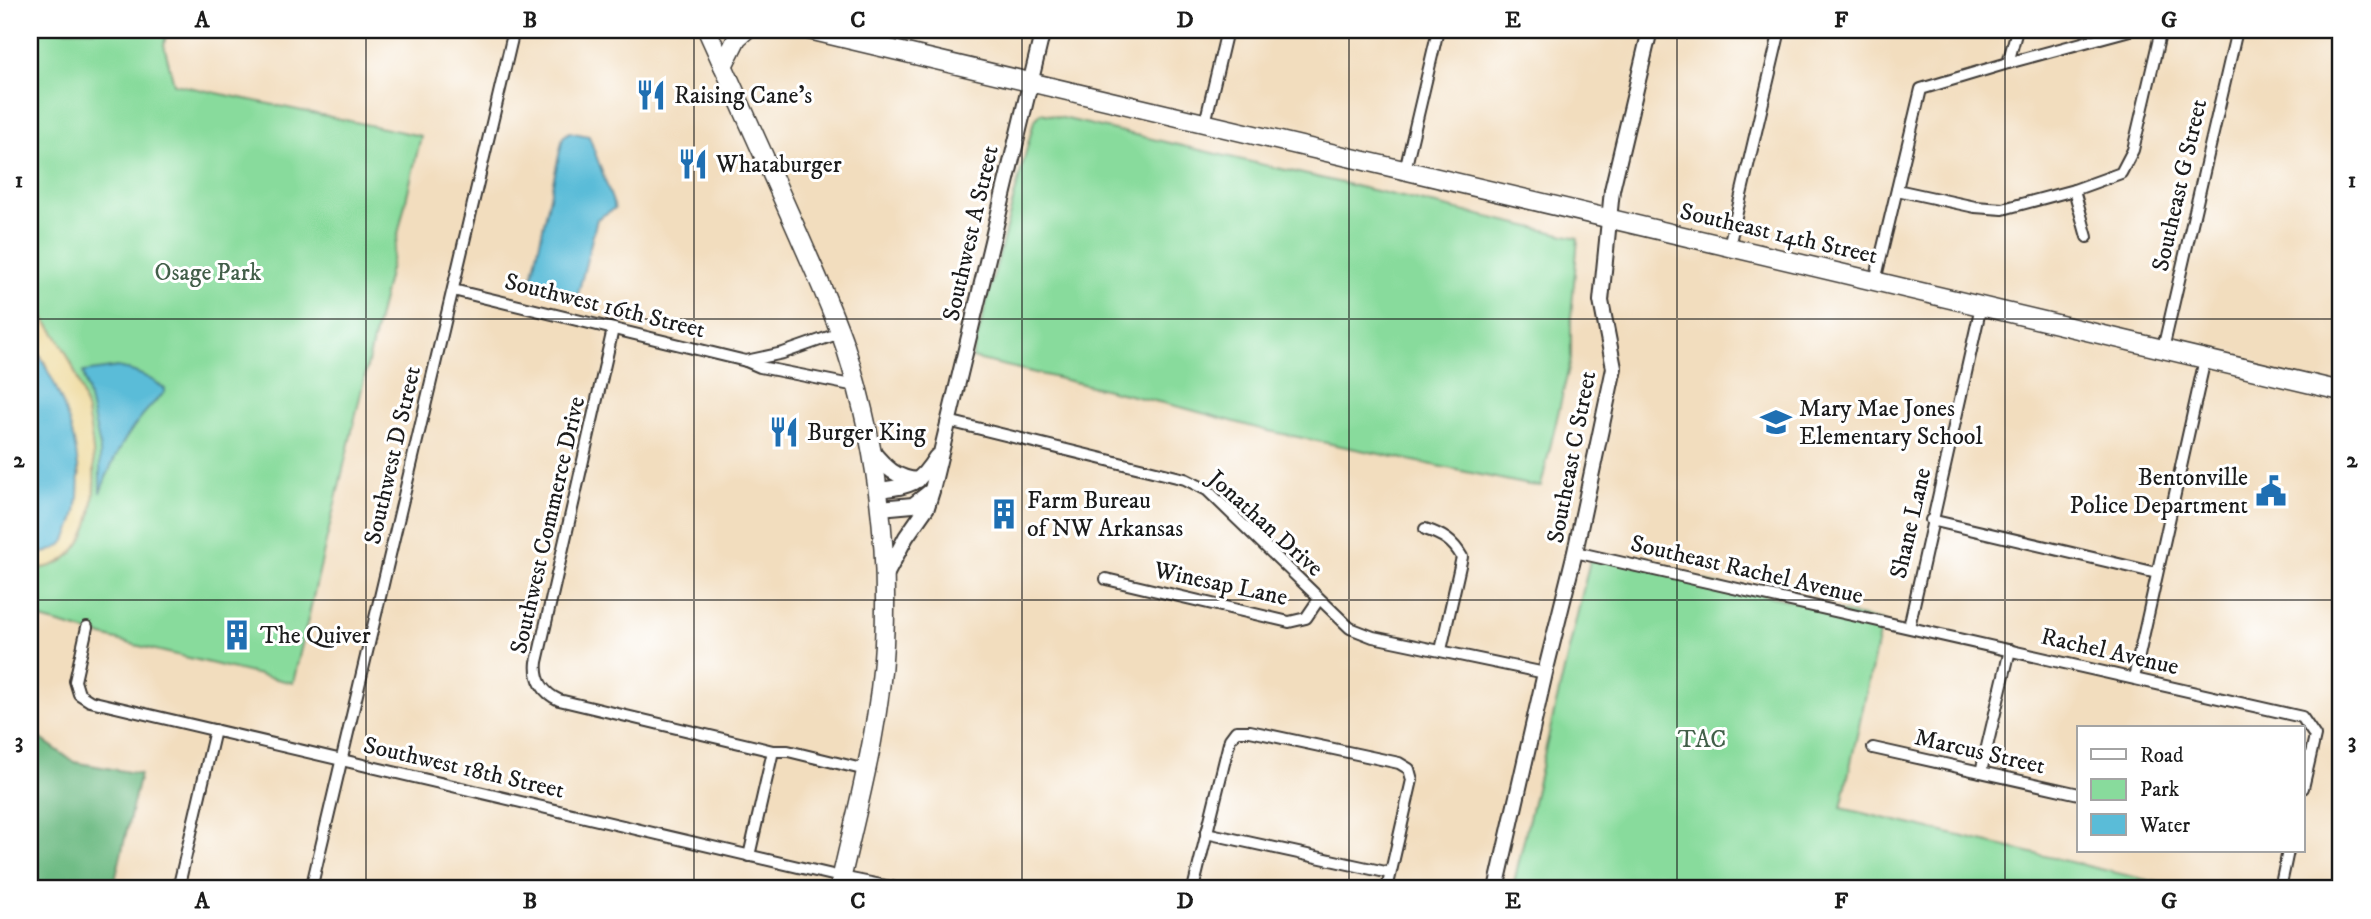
<svg xmlns="http://www.w3.org/2000/svg" width="2371" height="919" viewBox="0 0 2371 919" font-family="'IM FELL DW Pica',serif">
	<style>
		.green { fill: #88db9c; stroke: #527c5c; stroke-width: 2 }
		.forest { fill: #6ebb84; stroke: #456c50; stroke-width: 2 }
		.sand { fill: #eeda9e; stroke: #857b5d; stroke-width: 2 }
		.water { fill: #5abcd8; stroke: #3b6c7a; stroke-width: 2 }
		.lines { fill: none; stroke-linecap: round; stroke-linejoin: round }
		.minor-casing { stroke: #3c3934; stroke-width: 14 }
		.tertiary-casing { stroke: #3c3934; stroke-width: 18 }
		.primary-casing { stroke: #3c3934; stroke-width: 21 }
		.minor { stroke: #fff; stroke-width: 10 }
		.tertiary { stroke: #fff; stroke-width: 14 }
		.primary { stroke: #fff; stroke-width: 18 }
		.grid { fill: none; stroke: #1c1c1c; stroke-width: 2; stroke-opacity: 0.55 }
		.labels { text-anchor: middle; stroke-width: 6; stroke-linejoin: round; paint-order: stroke }
		.poi-label { font-size: 24px; fill: #1c1c1c; stroke: #fff; text-anchor: start }
		.street-label { font-size: 24px; fill: #1c1c1c; stroke: #fff }
		.park-label { font-size: 24px; fill: #425f49; stroke: #fff }
		.neatline { fill: none; stroke: #1c1c1c; stroke-width: 2.5 }
		.grid-label { font-size: 23px; text-anchor: middle; font-weight: bold; fill: #1c1c1c }
	</style>
	<rect width="100%" height="100%" fill="#fff"/>
	<filter id="ink" filterUnits="userSpaceOnUse"><feTurbulence type="fractalNoise" baseFrequency=".0143" numOctaves="2"/><feDisplacementMap in="SourceGraphic" scale="14" xChannelSelector="R" yChannelSelector="G"/><feConvolveMatrix kernelMatrix="1 2 1 2 8 2 1 2 1" color-interpolation-filters="sRGB"/></filter>
	<filter id="wash" filterUnits="userSpaceOnUse"><feTurbulence type="fractalNoise" baseFrequency=".00686" numOctaves="4" result="noise"/><feDisplacementMap in="SourceGraphic" scale="28" xChannelSelector="R" yChannelSelector="G"/><feGaussianBlur stdDeviation="1.57" result="paint"/><feColorMatrix in="noise" values="0 0 0 0 0 0 0 0 0 0 0 0 0 0 0 0 0 1.4 0 .05"/><feComposite in="paint" operator="in"/></filter>
	<g filter="url(#wash)">
		<rect width="100%" height="100%" fill="#f2ddbe"/>
		<g class="green">
			<path d="M30 30H167L164 45 174 84 421 136 293 683 135 645 30 616Z"/>
			<path d="M1041 113 1578 238 1571 317V359L1541 486 1529 485 1264 430 1184 408 972 358 1034 121Z"/>
			<path d="M1591 556 1882 621 1841 808 2185 889H1545L1514 882Z"/>
		</g>
		<path class="forest" d="M30 731 74 762 140 774 113 889H30Z"/>
		<path class="sand" d="M30 303C50 323 66 348 76 375 96 427 119 570 30 569V555L48 552 80 474 69 427 45 363 30 340Z"/>
		<g class="water">
			<path d="M569 132 589 136 615 208 597 219 578 294 570 299 530 287 563 137Z"/>
			<path d="M30 340C62 389 87 453 76 512 73 523 69 539 60 546 51 553 40 553 30 555Z"/>
			<path d="M118 367C136 372 150 377 165 389V392C132 422 115 452 100 493V447L83 372Z"/>
		</g>
	</g>
	<g filter="url(#ink)">
		<g class="lines">
			<g class="minor-casing">
				<g id="minor">
					<path d="M2008 63 2130 30"/>
					<path d="M1205 123 1227 30"/>
					<path d="M1405 170 1438 30"/>
					<path d="M1897 190 1975 207 2003 209 2074 190 2121 173 2133 150 2161 30"/>
					<path d="M2074 190 2087 237"/>
					<path d="M1729 246 1780 30"/>
					<path d="M1875 281 1921 89 2008 63 2017 30"/>
					<path d="M453 290 746 361 760 367 856 386"/>
					<path d="M613 329 537 662C535 679 543 693 559 700L773 751H788L866 770"/>
					<path d="M2163 349 2237 30"/>
					<path d="M746 361 783 353 840 333"/>
					<path d="M948 421 1185 479 1207 490 1350 628 1373 637 1545 673"/>
					<path d="M1931 520 2157 573"/>
					<path d="M1425 529C1443 535 1453 541 1462 557L1441 650"/>
					<path d="M1575 552 2302 717 2315 736 2303 788"/>
					<path d="M1106 579 1289 622 1306 618 1319 599"/>
					<path d="M87 627 75 681 79 694 90 701 841 877 901 889"/>
					<path d="M1909 627 1981 306"/>
					<path d="M2134 678 2205 359"/>
					<path d="M1873 748 2079 794"/>
					<path d="M1981 772 2010 650"/>
					<path d="M1206 833 1390 873"/>
					<path d="M749 856 773 751"/>
					<path d="M178 889 215 730"/>
					<path d="M311 889 514 30"/>
					<path d="M1193 889 1230 739 1236 731H1250L1399 763 1409 769 1412 780 1387 889"/>
					<path d="M2280 889 2288 851"/>
				</g>
			</g>
			<g class="tertiary-casing">
				<g id="tertiary">
					<path d="M872 451C886 468 896 478 918 480"/>
					<path d="M878 490C910 486 918 486 936 457"/>
					<path d="M880 508 913 505 932 490 1043 30"/>
					<path d="M885 577 906 537 927 507 932 491"/>
					<path d="M1496 889 1545 673 1575 552 1614 368 1601 301 1612 190 1650 30"/>
				</g>
			</g>
			<g class="primary-casing">
				<g id="primary">
					<path d="M707 30C738 98 768 165 798 233 814 270 832 308 845 346 876 442 889 544 884 644 880 728 857 808 839 889"/>
					<path d="M809 30 2341 391"/>
					<path d="M723 66 737 38 746 30"/>
				</g>
			</g>
			<use href="#minor" class="minor"/>
			<use href="#tertiary" class="tertiary"/>
			<use href="#primary" class="primary"/>
		</g>
	</g>
	<path class="grid" d="M366 30V889M694 30V889M1022 30V889M1349 30V889M1677 30V889M2005 30V889M30 319H2341M30 600H2341"/>
	<defs>
		<g id="restaurant-bare" transform="scale(2.415)"><path d="M-5-6h1v4h1v-4h1v4h1v-4h1v5L-1.5 .5V6h-2V.5L-5-1ZM5-6V6H3V1.5H1.5Q1.5-4 5-6Z" fill="#1f6fb2" stroke="#fff" stroke-width="2.5" paint-order="stroke"/></g>
		<g id="school-bare" transform="scale(2.415)"><path d="M0-5L7-2L0 1L-7-2ZM-4 1L0 2.5L4 1V4Q0 6-4 4Z" fill="#1f6fb2" stroke="#fff" stroke-width="2.5" paint-order="stroke"/></g>
		<g id="civic-bare" transform="scale(2.415)"><path d="M-.6-6.5H3V-4.5H.6V-3L4-1V1h2V6H-6V1h2V-1L-.6-3ZM-1.2 2.5V6h2.4V2.5Z" fill="#1f6fb2" stroke="#fff" stroke-width="2.5" paint-order="stroke"/></g>
		<g id="building-bare" transform="scale(2.415)"><path d="M-4-6H4V6H1V3H-1V6H-4ZM-2.5-4.3h1.7v1.8h-1.7ZM.8-4.3h1.7v1.8H.8ZM-2.5-1h1.7V.8h-1.7ZM.8-1h1.7V.8H.8Z" fill="#1f6fb2" stroke="#fff" stroke-width="2.5" paint-order="stroke"/></g>
	</defs>
	<g fill-rule="evenodd">
		<use href="#restaurant-bare" x="651" y="95"/>
		<use href="#restaurant-bare" x="693" y="164"/>
		<use href="#school-bare" x="1776" y="422"/>
		<use href="#restaurant-bare" x="784" y="432"/>
		<use href="#civic-bare" x="2271" y="491"/>
		<use href="#building-bare" x="1004" y="514"/>
		<use href="#building-bare" x="237" y="635"/>
	</g>
	<g class="labels">
		<g class="poi-label">
			<text x="674" y="103">Raising Cane's</text>
			<text x="716" y="172">Whataburger</text>
			<text x="1799" y="416">Mary Mae Jones<tspan x="1799" dy="28">Elementary School</tspan></text>
			<text x="807" y="440">Burger King</text>
			<text x="2248" y="485" text-anchor="end">Bentonville<tspan x="2248" dy="28">Police Department</tspan></text>
			<text x="1027" y="508">Farm Bureau<tspan x="1027" dy="28">of NW Arkansas</tspan></text>
			<text x="260" y="643">The Quiver</text>
		</g>
		<g class="street-label">
			<text transform="translate(2179 185) rotate(-77)" y="8">Southeast G Street</text>
			<text transform="translate(970 233) rotate(-77)" y="8">Southwest A Street</text>
			<text transform="translate(1779 233) rotate(13)" y="8">Southeast 14th Street</text>
			<text transform="translate(605 305) rotate(14)" y="8">Southwest 16th Street</text>
			<text transform="translate(392 455) rotate(-77)" y="8">Southwest D Street</text>
			<text transform="translate(1571 457) rotate(-79)" y="8">Southeast C Street</text>
			<text transform="translate(1266 523) rotate(42)" y="8">Jonathan Drive</text>
			<text transform="translate(1910 523) rotate(-77)" y="8">Shane Lane</text>
			<text transform="translate(547 525) rotate(-77)" y="8">Southwest Commerce Drive</text>
			<text transform="translate(1747 569) rotate(13)" y="8">Southeast Rachel Avenue</text>
			<text transform="translate(1221 583) rotate(12)" y="8">Winesap Lane</text>
			<text transform="translate(2110 651) rotate(13)" y="8">Rachel Avenue</text>
			<text transform="translate(1980 751) rotate(13)" y="8">Marcus Street</text>
			<text transform="translate(464 767) rotate(13)" y="8">Southwest 18th Street</text>
		</g>
		<g class="park-label">
			<text x="208" y="280">Osage Park</text>
			<text x="1702" y="747">TAC</text>
		</g>
	</g>
	<rect width="2371" height="919" fill="none" stroke="#fff" stroke-width="77"/>
	<rect x="2077" y="726" width="228" height="126" fill="#ffffff" stroke="#a4a4a4" stroke-width="2"/>
	<rect x="2091" y="749" width="35" height="10" fill="#ffffff" stroke="#a4a4a4" stroke-width="2"/>
	<text x="2140" y="762" font-size="21" fill="#1c1c1c">Road</text>
	<rect x="2091" y="779" width="35" height="21" fill="#88db9c" stroke="#a4a4a4" stroke-width="2"/>
	<text x="2140" y="796" font-size="21" fill="#1c1c1c">Park</text>
	<rect x="2091" y="814" width="35" height="21" fill="#5abcd8" stroke="#a4a4a4" stroke-width="2"/>
	<text x="2140" y="832" font-size="21" fill="#1c1c1c">Water</text>
	<rect x="38" y="38" width="2294" height="842" class="neatline"/>
	<g class="grid-label">
		<text x="202" y="27">A</text>
		<text x="530" y="27">B</text>
		<text x="858" y="27">C</text>
		<text x="1185" y="27">D</text>
		<text x="1513" y="27">E</text>
		<text x="1841" y="27">F</text>
		<text x="2169" y="27">G</text>
		<text x="19" y="187">1</text>
		<text x="2352" y="187">1</text>
		<text x="19" y="467">2</text>
		<text x="2352" y="467">2</text>
		<text x="19" y="748">3</text>
		<text x="2352" y="748">3</text>
		<text x="202" y="908">A</text>
		<text x="530" y="908">B</text>
		<text x="858" y="908">C</text>
		<text x="1185" y="908">D</text>
		<text x="1513" y="908">E</text>
		<text x="1841" y="908">F</text>
		<text x="2169" y="908">G</text>
	</g>
</svg>
